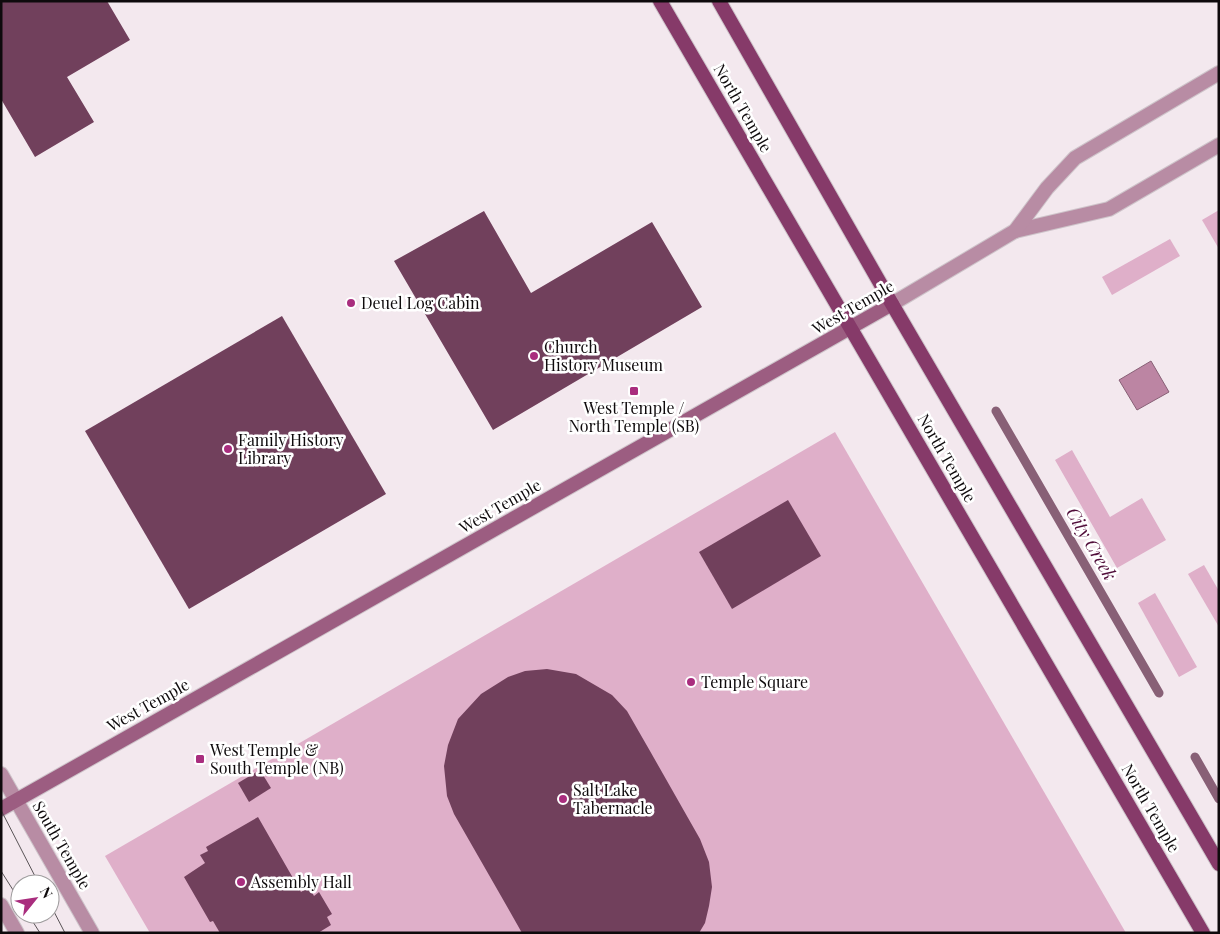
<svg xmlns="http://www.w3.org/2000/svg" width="1220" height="934" viewBox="0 0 1220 934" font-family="'Playfair Display',serif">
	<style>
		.green { fill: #dfafc9 }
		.water { fill: #bc85a3; stroke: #886076 }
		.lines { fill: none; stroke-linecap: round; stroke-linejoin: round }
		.stream { stroke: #886076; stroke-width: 9 }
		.building { fill: #71405c }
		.minor-casing { stroke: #cec4ca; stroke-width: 16 }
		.tertiary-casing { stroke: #cec4ca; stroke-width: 16 }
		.secondary-casing { stroke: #cec4ca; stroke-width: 16 }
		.primary-casing { stroke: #cec4ca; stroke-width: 16 }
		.minor { stroke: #b88ca4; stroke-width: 14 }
		.tertiary { stroke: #b88ca4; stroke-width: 14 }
		.secondary { stroke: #9c5d81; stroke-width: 14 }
		.primary { stroke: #863a69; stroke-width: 14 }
		.tram { stroke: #595356; stroke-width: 1 }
		.poi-dot { fill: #a92d7e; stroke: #fff; stroke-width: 2 }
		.labels { text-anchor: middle; stroke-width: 5; stroke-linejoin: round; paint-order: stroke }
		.street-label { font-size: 16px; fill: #0e0a0c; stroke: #fff }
		.poi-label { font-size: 16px; fill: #0e0a0c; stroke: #fff; text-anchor: start }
		.water-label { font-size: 18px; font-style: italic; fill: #500d3a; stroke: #fff }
	</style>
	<rect width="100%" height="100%" fill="#f3e8ee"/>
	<g class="green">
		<path d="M1219 210V249L1202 220Z"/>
		<path d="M1170 239 1180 256 1112 295 1102 277Z"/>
		<path d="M835 432 1126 933H150L105 856Z"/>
		<path d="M1072 450 1110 517 1142 498 1166 540 1117 568 1055 460Z"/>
		<path d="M1204 565 1219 591V627L1188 574Z"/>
		<path d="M1155 593 1197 667 1179 677 1138 603Z"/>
	</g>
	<path class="water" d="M1151 361 1169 392 1137 410 1119 380Z"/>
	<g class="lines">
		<g class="stream">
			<path d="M996 411 1159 693"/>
			<path d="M1195 757 1219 799"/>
		</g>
	</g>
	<g class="building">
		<path d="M1 1H107L130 40 67 77 94 122 35 157 1 99Z"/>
		<path d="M484 211 531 293 652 222 702 307 493 430 394 261Z"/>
		<path d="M282 316 386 494 189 609 85 431Z"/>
		<path d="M788 500 821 556 732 609 699 552Z"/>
		<path d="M547 669 576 674 612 695 627 711 650 751 700 839 709 862 712 887 709 906 705 923 699 933H522L501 896 454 814 447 796 444 766 448 745 458 719 481 694 508 677 525 671Z"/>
		<path d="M260 770 271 788 249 802 238 783Z"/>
		<path d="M258 817 301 892 309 887 314 896 319 892 332 914 327 917 331 925 318 933H220L213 921 210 922 184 877 205 863 200 855 208 851 206 847Z"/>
	</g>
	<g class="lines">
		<g class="minor-casing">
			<g id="minor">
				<path d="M1015 231 1109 209 1219 145"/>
				<path d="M892 304 1015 231 1047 188 1075 158 1219 73"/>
			</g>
		</g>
		<g class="tertiary-casing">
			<g id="tertiary">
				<path d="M1 774 92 933"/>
				<path d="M1 905 17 933"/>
			</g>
		</g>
		<g class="secondary-casing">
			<path id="secondary" d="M1 809 892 304"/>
		</g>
		<g class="primary-casing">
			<g id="primary">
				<path d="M660 1 1203 933"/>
				<path d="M719 1 892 304 1219 864"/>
			</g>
		</g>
		<use href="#minor" class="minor"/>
		<use href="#tertiary" class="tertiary"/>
		<use href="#secondary" class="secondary"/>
		<use href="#primary" class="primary"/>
		<g class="tram">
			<path d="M1 810 39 884"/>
			<path d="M1 871 20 901"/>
			<path d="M50 904 65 933"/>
			<path d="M28 914 40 933"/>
		</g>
	</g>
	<g class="poi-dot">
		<circle cx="351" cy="303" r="5"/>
		<circle cx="534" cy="356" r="5"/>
		<rect x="629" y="386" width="10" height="10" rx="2.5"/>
		<circle cx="228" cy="449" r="5"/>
		<circle cx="691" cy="682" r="5"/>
		<rect x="195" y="754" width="10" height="10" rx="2.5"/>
		<circle cx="563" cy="799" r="5"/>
		<circle cx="241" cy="882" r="5"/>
	</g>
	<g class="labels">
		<g class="street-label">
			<text transform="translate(743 108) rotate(60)" y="6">North Temple</text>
			<text transform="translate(853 307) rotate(-30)" y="6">West Temple</text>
			<text transform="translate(947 458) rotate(60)" y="6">North Temple</text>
			<text transform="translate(500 506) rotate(-30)" y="6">West Temple</text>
			<text transform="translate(148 705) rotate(-29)" y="6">West Temple</text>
			<text transform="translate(1151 808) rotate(60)" y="6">North Temple</text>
			<text transform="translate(62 845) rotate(60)" y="6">South Temple</text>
		</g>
		<g class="poi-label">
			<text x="361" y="309">Deuel Log Cabin</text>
			<text x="544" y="353">Church<tspan x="544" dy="18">History Museum</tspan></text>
			<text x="634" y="414" text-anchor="middle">West Temple /<tspan x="634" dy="18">North Temple (SB)</tspan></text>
			<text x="238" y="446">Family History<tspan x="238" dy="18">Library</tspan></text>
			<text x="701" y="688">Temple Square</text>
			<text x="210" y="756">West Temple &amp;<tspan x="210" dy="18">South Temple (NB)</tspan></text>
			<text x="573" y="796">Salt Lake<tspan x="573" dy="18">Tabernacle</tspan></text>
			<text x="251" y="888">Assembly Hall</text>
		</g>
		<g class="water-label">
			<text transform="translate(1091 544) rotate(60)" y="6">City Creek</text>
		</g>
	</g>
	<rect width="1220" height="934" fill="none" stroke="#0e0a0c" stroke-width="5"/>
	<g transform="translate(35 899) rotate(60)"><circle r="24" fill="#ffffff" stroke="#9f9d9e"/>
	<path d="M0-4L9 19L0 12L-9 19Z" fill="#a92d7e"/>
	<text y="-8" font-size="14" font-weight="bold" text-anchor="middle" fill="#0e0a0c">N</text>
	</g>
</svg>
